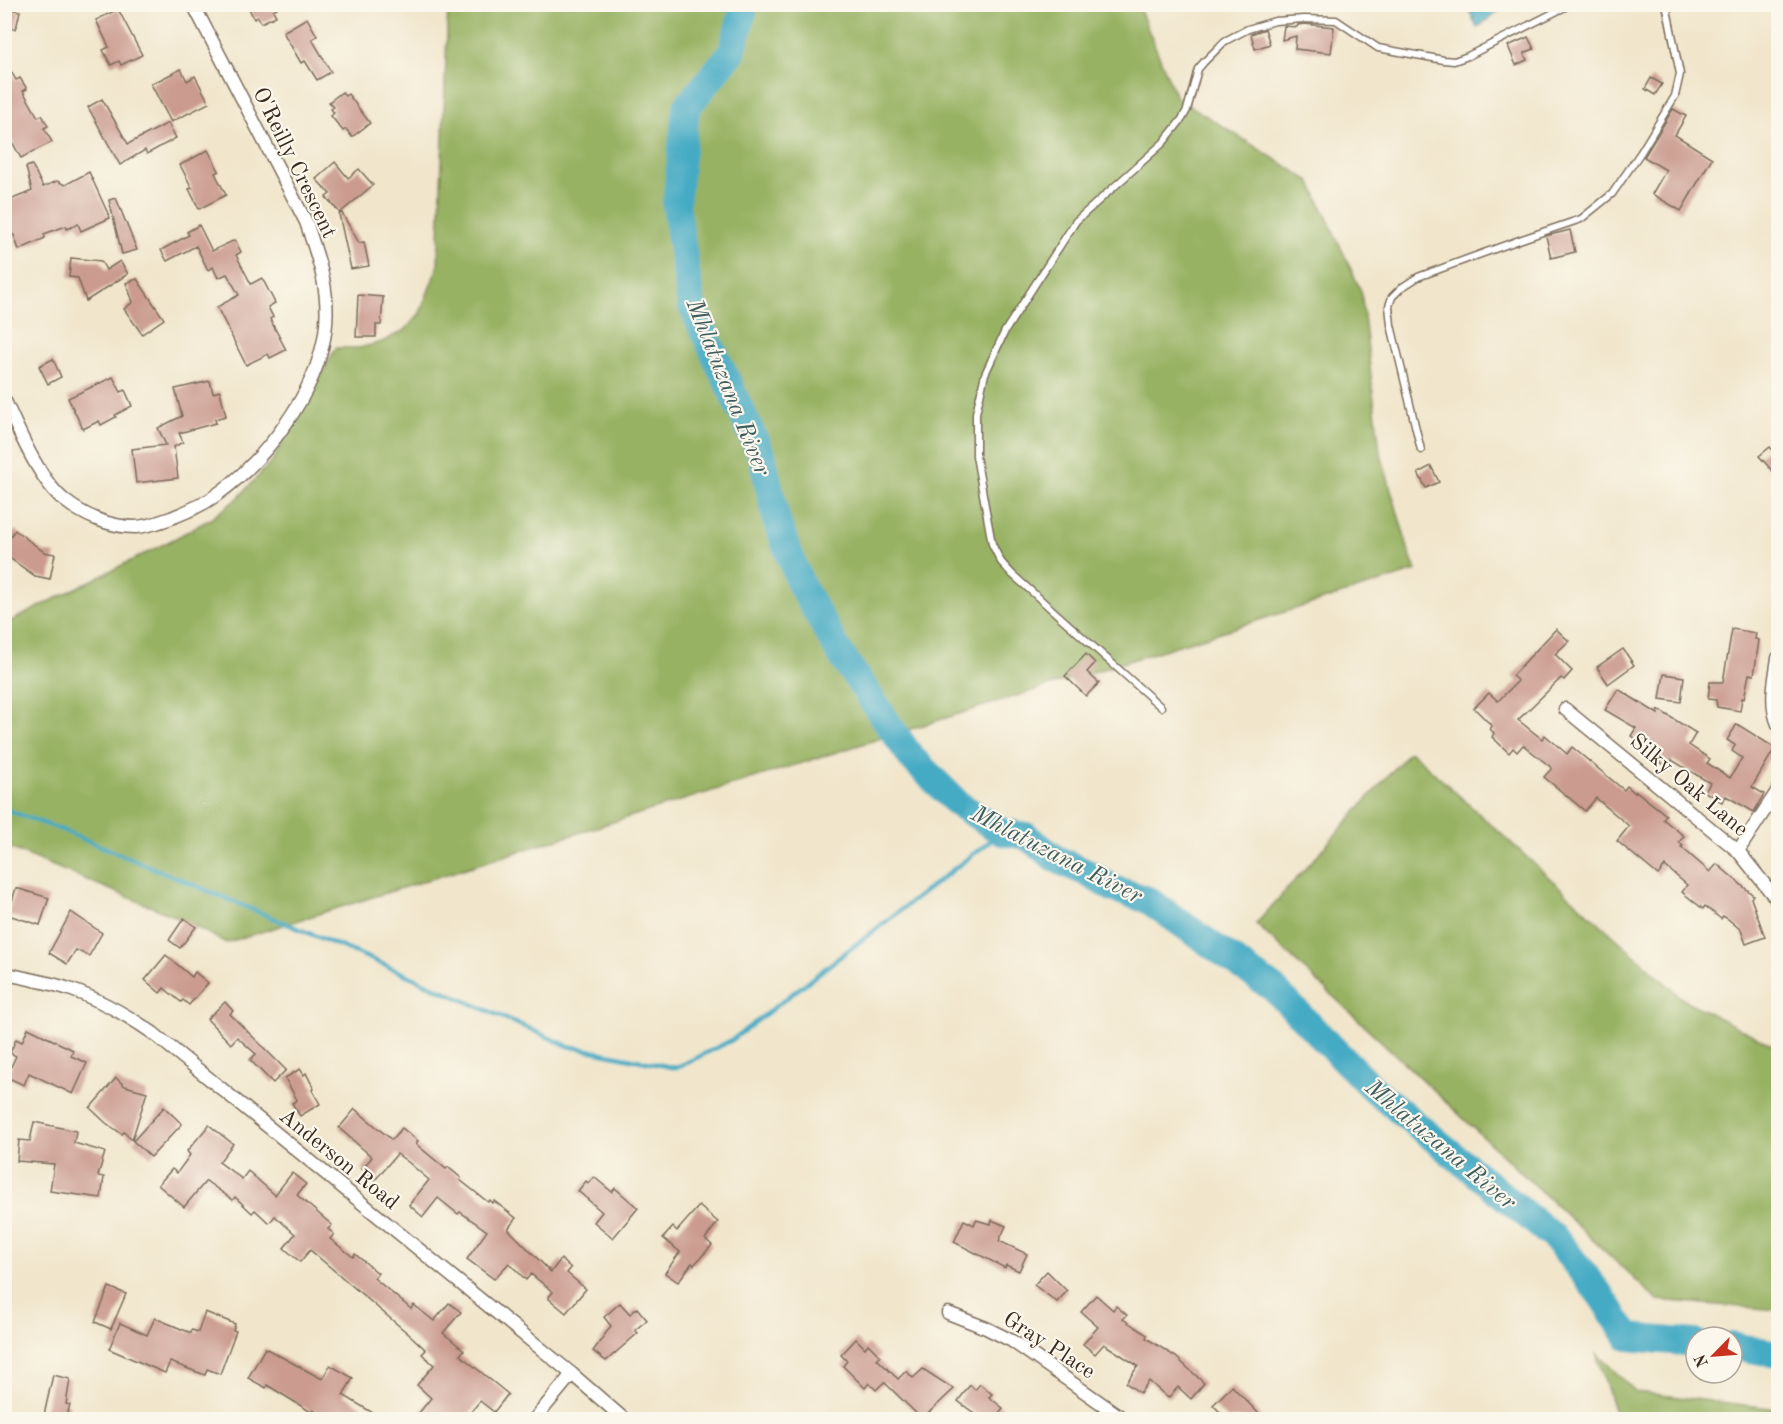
<svg xmlns="http://www.w3.org/2000/svg" width="1783" height="1424" viewBox="0 0 1783 1424" font-family="'Old Standard TT',serif">
	<style>
		.forest { fill: #98b263; stroke: #6a6e40; stroke-width: 1.5 }
		.water { fill: #44aac4; stroke: #406a71; stroke-width: 1.5 }
		.lines { fill: none; stroke-linecap: round; stroke-linejoin: round }
		.stream { stroke: #44aac4; stroke-width: 4.5 }
		.river { stroke: #44aac4; stroke-width: 28 }
		.building { fill: #cb9b8f }
		.service-casing { stroke: #7b6c5b; stroke-width: 9 }
		.minor-casing { stroke: #7b6c5b; stroke-width: 15 }
		.service { stroke: #fff; stroke-width: 6 }
		.minor { stroke: #fff; stroke-width: 12 }
		.labels { text-anchor: middle; stroke-width: 4.5; stroke-linejoin: round; paint-order: stroke }
		.street-label { font-size: 22px; fill: #3b2a1e; stroke: #fbf7ec }
		.water-label { font-size: 24px; font-style: italic; fill: #3f5d60; stroke: #fbf7ec }
	</style>
	<rect width="100%" height="100%" fill="#fbf7ec"/>
	<filter id="ink" filterUnits="userSpaceOnUse"><feTurbulence type="fractalNoise" baseFrequency=".0167" numOctaves="2"/><feDisplacementMap in="SourceGraphic" scale="12" xChannelSelector="R" yChannelSelector="G"/><feConvolveMatrix kernelMatrix="1 2 1 2 8 2 1 2 1" color-interpolation-filters="sRGB"/></filter>
	<filter id="wash" filterUnits="userSpaceOnUse"><feTurbulence type="fractalNoise" baseFrequency=".008" numOctaves="4" result="noise"/><feDisplacementMap in="SourceGraphic" scale="24" xChannelSelector="R" yChannelSelector="G"/><feGaussianBlur stdDeviation="1.35" result="paint"/><feColorMatrix in="noise" values="0 0 0 0 0 0 0 0 0 0 0 0 0 0 0 0 0 1.4 0 .05"/><feComposite in="paint" operator="in"/></filter>
	<g filter="url(#wash)">
		<rect width="100%" height="100%" fill="#f1e6cc"/>
		<g class="forest">
			<path d="M448 5H1154L1140 10 1176 97 1310 181 1361 291 1380 451 1409 552 1416 571 226 943 181 919 5 846V624L174 539 212 518 239 497 272 461 336 348H359L382 342 405 330 420 313 438 266Z"/>
			<path d="M1410 751 1684 1000 1778 1048V1310L1657 1300 1256 924Z"/>
			<path d="M1596 1353 1636 1392 1778 1409V1419H1617Z"/>
		</g>
		<path class="water" d="M1467 5H1506L1477 28Z"/>
		<g class="lines">
			<path class="stream" d="M4 809 62 830 366 957 568 1046 676 1068 732 1040 1002 832"/>
			<g class="river">
				<path d="M745 4 732 52 686 108 676 205 691 304 762 456 777 522 800 583 839 652 911 757 958 804 1002 832 1026 836 1056 859 1087 873 1114 889 1148 900 1274 989 1373 1089 1557 1240 1602 1297 1628 1337 1696 1343"/>
				<path d="M1732 1346 1778 1354"/>
			</g>
		</g>
		<g id="blocks">
			<g class="building">
				<path d="M247 4H284L273 10 276 16 261 23 258 17 254 19Z"/>
				<path d="M4 8 20 11 16 29 4 27Z"/>
				<path d="M118 9 142 55 121 65 119 61 111 65 103 50 109 47 96 20Z"/>
				<path d="M307 18 317 36 312 39 331 72 317 80 305 61 301 63 283 32Z"/>
				<path d="M1304 24 1334 27 1331 53 1295 49 1296 36 1282 40 1284 26 1297 27 1298 25Z"/>
				<path d="M1265 29 1270 44 1255 49 1251 34Z"/>
				<path d="M1528 37 1534 49 1524 53 1527 60 1516 65 1508 46Z"/>
				<path d="M4 59 16 80 20 78 27 89 23 91 38 117 42 115 48 126 44 128 52 142 21 158 4 127Z"/>
				<path d="M181 69 187 81 195 76 209 103 171 122 151 84Z"/>
				<path d="M1651 78 1662 84 1655 95 1645 89Z"/>
				<path d="M342 92 345 96 348 94 370 123 352 137 346 129 343 131 331 116 334 113 331 109 334 107 329 102Z"/>
				<path d="M102 99 128 144 168 123 176 138 147 154 145 150 120 165 88 107Z"/>
				<path d="M1673 109 1686 116 1675 135 1712 158 1681 211 1652 194 1666 170 1644 157Z"/>
				<path d="M208 150 219 171 215 173 226 195 199 209 189 189 192 188 180 165Z"/>
				<path d="M335 162 348 178 359 169 373 185 340 213 326 197 330 194 316 179Z"/>
				<path d="M32 165 43 187 57 181 65 185 89 172 110 218 81 231 78 224 67 229 66 226 44 234 45 238 19 250 14 235 4 233V229L9 225 4 212 10 200 32 191 26 167Z"/>
				<path d="M116 198 137 250 122 254 109 200Z"/>
				<path d="M342 213 359 243 364 242 369 266 351 269 339 214Z"/>
				<path d="M199 225 212 251 235 240 241 252 236 255 251 284 262 278 275 303 268 307 273 317 270 319 286 350 270 358 268 354 246 365 217 307 239 295 227 274 218 278 213 267 208 270 196 246 167 261 161 250 189 235 187 232Z"/>
				<path d="M1570 230 1575 252 1551 258 1546 236Z"/>
				<path d="M71 258 101 261 106 270 120 261 128 274 86 301 78 278 69 277Z"/>
				<path d="M137 279 164 319 142 334 124 309 133 302 126 283Z"/>
				<path d="M358 295 383 297 381 325H376V337H356Z"/>
				<path d="M53 359 61 377 48 384 39 366Z"/>
				<path d="M113 377 121 392 125 390 132 406 115 415 116 417 101 425 99 421 83 429 68 398Z"/>
				<path d="M210 381 213 393 220 391 226 416 215 419 216 423 179 433 183 442 174 447 178 478 136 483 132 449 166 445 158 428 182 416 175 389Z"/>
				<path d="M1770 447 1779 457V478L1759 456Z"/>
				<path d="M1431 466 1439 482 1426 488 1418 473Z"/>
				<path d="M15 530 44 552 55 554 50 579 35 576 4 554V545Z"/>
				<path d="M1556 629 1569 641 1555 654 1572 671 1564 680 1561 678 1556 683 1518 720 1542 739 1545 735 1567 754 1572 747 1624 790 1627 786 1635 793 1636 791 1666 815 1663 819 1684 836 1679 842 1683 846 1681 847 1710 872 1717 864 1753 895 1751 898 1765 937 1746 944 1741 930 1728 919 1723 916 1721 919 1705 906 1703 909 1682 892 1687 885 1665 866 1658 875 1617 841 1629 826 1596 798 1585 811 1544 777 1552 768 1523 745 1517 752 1513 748 1509 753 1492 737 1494 733 1490 729 1492 726 1474 708 1489 693 1498 701 1518 681 1512 676Z"/>
				<path d="M1732 629 1756 633 1755 639 1759 640 1754 675 1749 674 1744 699 1742 698 1740 711 1717 707 1716 700 1708 699 1710 682H1723Z"/>
				<path d="M1623 649 1634 665 1608 684 1597 667Z"/>
				<path d="M1086 654 1095 663 1087 672 1099 683 1086 696 1065 676Z"/>
				<path d="M1664 674 1684 677 1681 702 1660 699Z"/>
				<path d="M1618 689 1658 714 1659 710 1696 733 1689 745 1710 759 1707 763 1730 778 1742 758 1732 751 1735 745 1727 740 1737 724 1775 748 1752 787 1764 794 1754 812 1726 796 1722 802 1705 792 1710 783 1672 760 1668 767 1657 760 1659 757 1653 753 1654 750 1631 736 1636 728 1605 710Z"/>
				<path d="M16 888 49 898 40 925 8 915Z"/>
				<path d="M71 912 102 933 89 956 76 950 67 964 49 953Z"/>
				<path d="M184 918 196 927 180 948 169 940Z"/>
				<path d="M166 955 192 977 195 972 208 983 189 1005 183 1000 181 1002 164 988 160 993 145 980Z"/>
				<path d="M225 1002 233 1011 230 1014 286 1070 273 1083 250 1060 256 1054 237 1037 231 1044 207 1019Z"/>
				<path d="M28 1028 73 1050 71 1056 87 1063 73 1094 29 1073 24 1085 6 1077 16 1056 10 1053 16 1039 22 1042Z"/>
				<path d="M300 1069 304 1075 306 1073 314 1089 312 1090 320 1104 300 1116 292 1103 297 1100 285 1078Z"/>
				<path d="M116 1078 125 1086 147 1092 132 1140 124 1132 122 1134 106 1123 90 1108Z"/>
				<path d="M164 1107 182 1124 151 1157 133 1141Z"/>
				<path d="M355 1109 392 1140 402 1128 418 1141 416 1144 446 1169 448 1167 461 1178 460 1180 488 1202 490 1200 493 1203 494 1201 516 1218 508 1229 551 1272 561 1259 571 1268 567 1273 586 1289 566 1313 548 1298 553 1292 531 1274 526 1280 509 1263 494 1279 467 1259 487 1231 460 1212 458 1214 438 1198 423 1217 409 1205 429 1180 408 1162 397 1154 375 1180 362 1169 372 1157 339 1128Z"/>
				<path d="M34 1122 76 1131 74 1143 105 1152 98 1176 104 1177 101 1198 50 1191 54 1164 17 1161 19 1140 30 1141Z"/>
				<path d="M209 1125 233 1144 219 1162 242 1179 248 1171 275 1195 292 1173 306 1184 297 1195 332 1225 328 1229 334 1234 330 1239 353 1257 355 1254 378 1273 374 1278 411 1309 414 1305 434 1321 449 1303 461 1312 443 1333 464 1350 460 1355 508 1394 494 1412 480 1401 465 1419H414L431 1398 417 1385 434 1365 422 1354 426 1350 411 1336 310 1250 300 1262 284 1248 295 1234 275 1216 269 1223 255 1210 252 1213 235 1197 233 1200 206 1181 184 1207 158 1185 172 1169 177 1173 190 1155 187 1151Z"/>
				<path d="M594 1177 612 1192 615 1188 638 1208 613 1238 594 1222 602 1212 578 1191 586 1181 588 1183Z"/>
				<path d="M699 1206 718 1222 705 1239 712 1245 694 1265 692 1263 678 1282 665 1273 680 1252 663 1238 673 1227 677 1231Z"/>
				<path d="M964 1220 974 1225 976 1220 991 1224 992 1220 1006 1226 999 1241 1027 1254 1019 1271 1006 1265 1005 1268 954 1242Z"/>
				<path d="M1047 1271 1067 1291 1057 1302 1034 1285Z"/>
				<path d="M109 1287 126 1294 111 1329 95 1322Z"/>
				<path d="M1096 1295 1113 1310 1116 1306 1127 1315 1123 1319 1147 1335 1146 1338 1176 1357 1204 1383 1191 1399 1178 1387 1168 1398 1149 1381 1140 1393 1126 1383 1138 1366 1104 1344 1095 1354 1083 1344 1098 1327 1081 1312Z"/>
				<path d="M620 1303 630 1314 637 1308 647 1320 635 1330 638 1333 606 1361 593 1351 611 1326 604 1317Z"/>
				<path d="M205 1312 235 1324 233 1330 236 1331 220 1374 207 1369 205 1375 170 1362 165 1373 109 1349 120 1323 147 1335 155 1318 191 1333 192 1330 198 1332Z"/>
				<path d="M856 1339 865 1348 868 1344 880 1356 877 1359 898 1379 906 1371 913 1378 923 1369 954 1389 922 1419 884 1382 876 1390 869 1383 865 1388 843 1366 847 1361 841 1355Z"/>
				<path d="M265 1348 322 1379 330 1365 353 1378 343 1395 383 1419H329L313 1410 311 1412 267 1385 266 1388 248 1378Z"/>
				<path d="M53 1375 70 1379 66 1404 70 1405 66 1419 44 1415Z"/>
				<path d="M980 1384 992 1394 989 1397 1003 1408 994 1419H982L958 1401 970 1385 975 1390Z"/>
				<path d="M1232 1386 1264 1419H1227L1213 1405Z"/>
			</g>
		</g>
	</g>
	<g filter="url(#ink)">
		<use href="#blocks" fill-opacity="0" stroke="#7b6c5b" stroke-width="1.5"/>
		<g class="lines">
			<g class="service-casing">
				<g id="service">
					<path d="M1421 450 1391 325 1389 306 1392 297 1401 288 1418 277 1522 239 1581 219 1612 194 1641 152 1675 96 1680 74 1666 4"/>
					<path d="M1161 707 1012 574 1001 562 992 544 976 456V413L985 374 1005 331 1076 221 1163 143 1182 119 1187 110 1198 69 1204 62 1225 41 1248 29 1275 21 1304 19 1336 20 1378 48 1444 60 1454 61 1468 56 1571 4"/>
				</g>
			</g>
			<g class="minor-casing">
				<g id="minor">
					<path d="M4 399C18 429 39 480 64 500 84 516 110 527 135 527 146 527 160 522 171 518 186 512 201 506 215 496 265 461 316 394 325 333 331 293 319 260 306 222L193 4"/>
					<path d="M1778 658C1775 680 1769 703 1778 724"/>
					<path d="M1565 709 1738 851 1778 901"/>
					<path d="M1738 851 1778 790"/>
					<path d="M4 973C26 979 48 982 69 989 99 999 127 1015 153 1033L572 1374 625 1420"/>
					<path d="M948 1313 986 1328 1012 1341 1125 1420"/>
					<path d="M534 1420 572 1374"/>
				</g>
			</g>
			<use href="#service" class="service"/>
			<use href="#minor" class="minor"/>
		</g>
	</g>
	<g class="labels">
		<g class="street-label">
			<text transform="translate(296 162) rotate(64)" y="8">O'Reilly Crescent</text>
			<text transform="translate(1690 784) rotate(40)" y="8">Silky Oak Lane</text>
			<text transform="translate(340 1158) rotate(39)" y="8">Anderson Road</text>
			<text transform="translate(1050 1344) rotate(33)" y="8">Gray Place</text>
		</g>
		<g class="water-label">
			<text transform="translate(729 387) rotate(68)" y="8">Mhlatuzana River</text>
			<text transform="translate(1057 854) rotate(27)" y="8">Mhlatuzana River</text>
			<text transform="translate(1441 1144) rotate(40)" y="8">Mhlatuzana River</text>
		</g>
	</g>
	<rect width="1783" height="1424" fill="none" stroke="#fbf7ec" stroke-width="24"/>
	<g transform="translate(1714 1355) rotate(245)"><circle r="28" fill="#fbf7ec" stroke="#aea59a" stroke-width="1.5"/>
	<path d="M0-4.5L10 22L0 15L-10 22Z" fill="#c8321e"/>
	<text y="-9" font-size="16" font-weight="bold" text-anchor="middle" fill="#3b2a1e">N</text>
	</g>
</svg>
